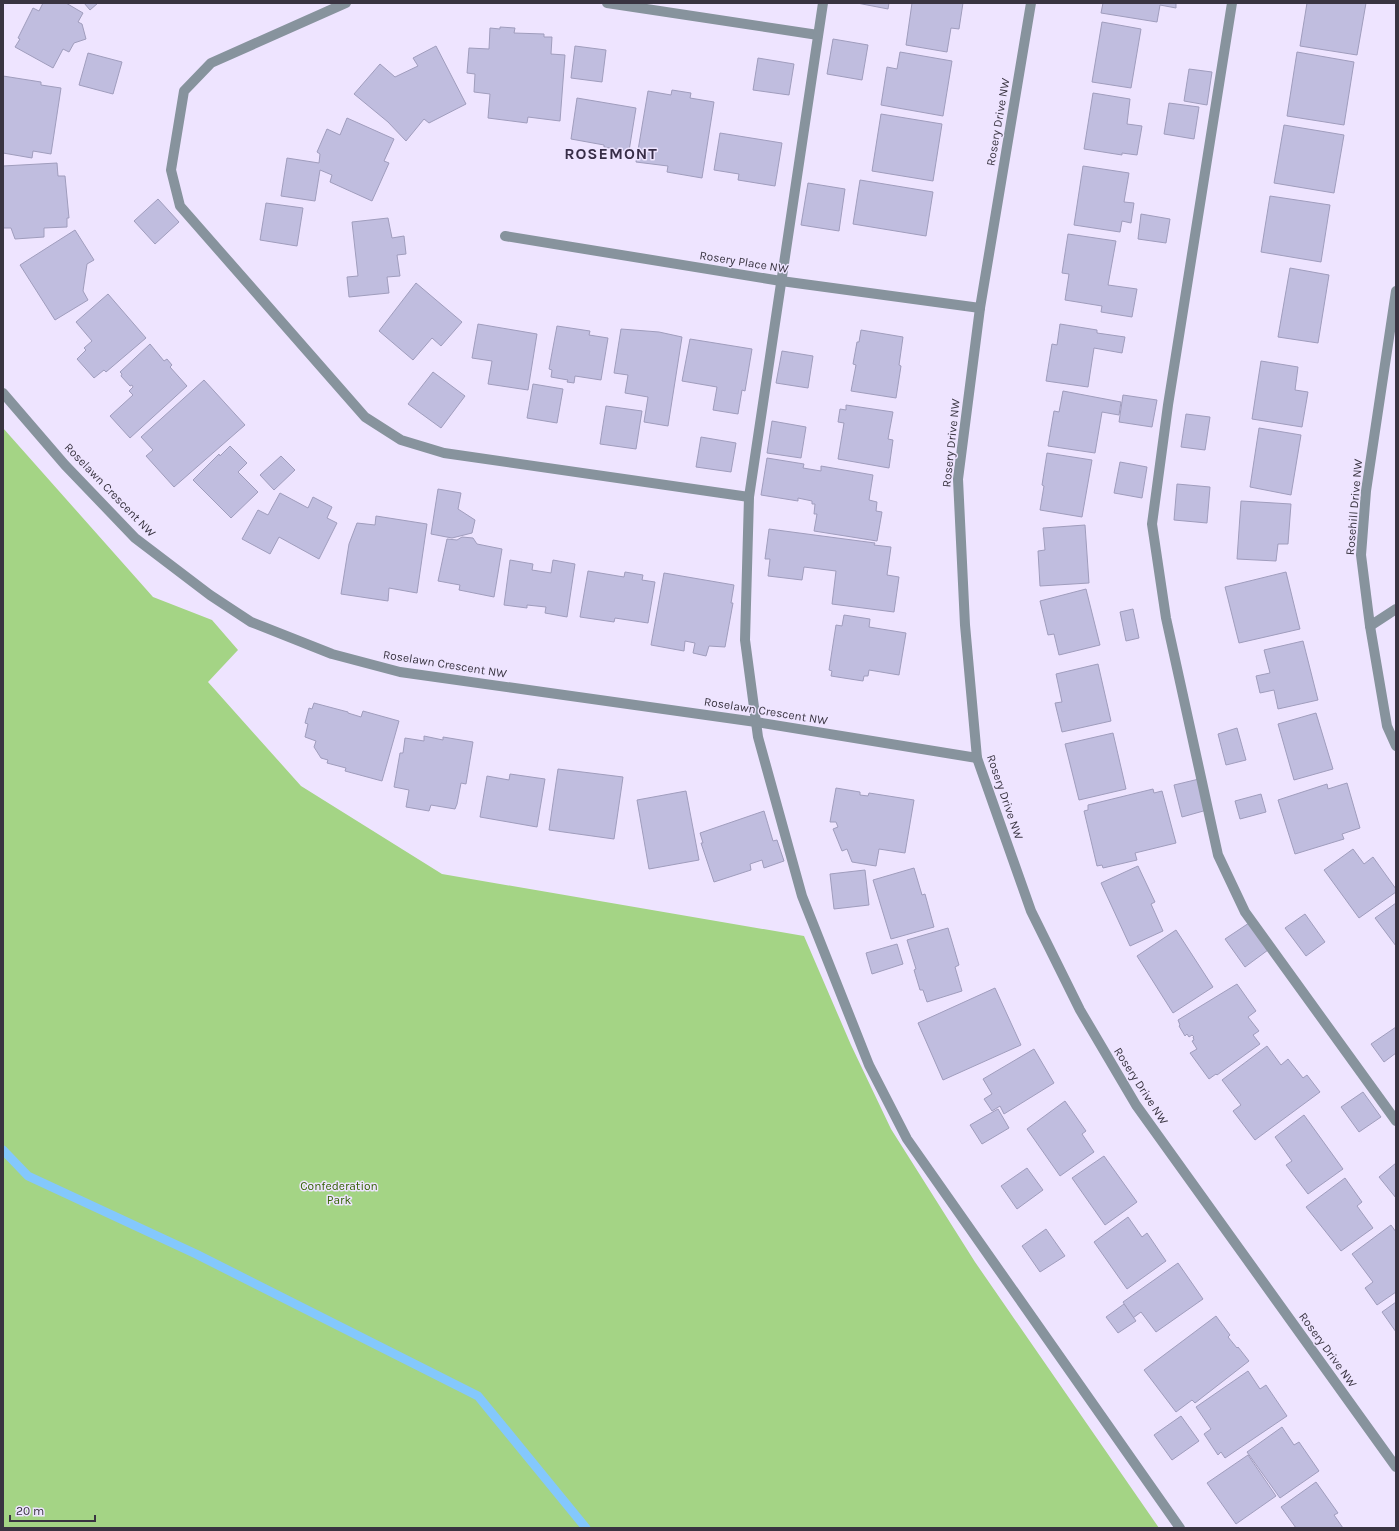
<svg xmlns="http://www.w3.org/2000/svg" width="1399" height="1531" viewBox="0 0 1399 1531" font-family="Karla,sans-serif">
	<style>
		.green { fill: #a4d485 }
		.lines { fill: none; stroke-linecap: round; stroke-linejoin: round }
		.stream { stroke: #84c8fc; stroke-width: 9 }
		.building { fill: #c0bddf; stroke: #a09dbd }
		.minor { stroke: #87939d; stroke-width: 10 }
		.labels { text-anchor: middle; stroke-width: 3; stroke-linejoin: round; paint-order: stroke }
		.street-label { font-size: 12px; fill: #393441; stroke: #eee4ff }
		.park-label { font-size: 12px; fill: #356204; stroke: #eee4ff }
		.district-label { font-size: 16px; font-weight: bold; letter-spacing: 1px; fill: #372d47; stroke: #eee4ff }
	</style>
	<rect width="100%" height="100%" fill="#eee4ff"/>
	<path class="green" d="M3 428 153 597 212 620 238 650 208 682 301 786 442 874 804 936 851 1045 891 1129 975 1262 1159 1528H3Z"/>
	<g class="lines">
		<path class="stream" d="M3 1150 28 1176 196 1254 478 1396 586 1528"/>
	</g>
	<g class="building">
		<path d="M43 3H66L83 13 78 22 82 24 86 39 74 43 69 52 63 49 53 68 15 47 20 39 18 38 33 8 39 11Z"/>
		<path d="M84 3H98L90 10Z"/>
		<path d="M857 3H889L888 9Z"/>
		<path d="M912 3H963L959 29 951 28 947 52 906 45Z"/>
		<path d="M1103 3H1176V8L1160 5 1157 22 1101 13Z"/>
		<path d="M1307 3H1366L1357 55 1300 46Z"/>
		<path d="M1102 22 1141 29 1131 88 1092 82Z"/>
		<path d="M500 27 515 28 514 33 544 34V37H552L551 54 565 55 560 121 528 117 527 123 488 118 490 94 474 92 475 74 467 73 469 48 489 49 490 28 500 29Z"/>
		<path d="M833 39 868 45 862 80 827 74Z"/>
		<path d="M436 46 466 104 429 123 424 119 406 141 388 122 354 94 380 64 395 77 418 66 413 58Z"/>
		<path d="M575 46 606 50 602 82 571 78Z"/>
		<path d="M900 52 952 61 943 116 881 105 887 67 897 69Z"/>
		<path d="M1297 52 1354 62 1344 125 1287 116Z"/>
		<path d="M88 53 122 62 113 94 79 85Z"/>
		<path d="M758 58 794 64 789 95 753 90Z"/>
		<path d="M1189 69 1212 72 1207 105 1184 101Z"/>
		<path d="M3 76 41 82V85L61 88 51 154 33 151 32 158 3 153Z"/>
		<path d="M672 90 691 93 690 98 714 102 702 178 667 172 668 166 636 162 648 91 671 95Z"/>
		<path d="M1093 93 1130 99 1127 124 1142 126 1137 155 1122 153V155L1084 149Z"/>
		<path d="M577 98 636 108 629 151 604 147V145L571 139Z"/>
		<path d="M1169 103 1199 107 1194 139 1164 134Z"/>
		<path d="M881 114 942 124 933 181 872 171Z"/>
		<path d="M347 118 394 139 384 161 389 163 372 201 330 182 332 175 320 170 315 201 281 196 287 158 319 163 320 154 317 152 327 129 340 135Z"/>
		<path d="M1284 125 1344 135 1334 193 1274 183Z"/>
		<path d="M720 133 782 143 775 186 738 180 739 174 714 170Z"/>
		<path d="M57 163 58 176H65L69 218H67V227L44 228V237L15 239 11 228H3V166Z"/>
		<path d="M1083 166 1129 173 1124 202 1134 203 1131 223 1122 221 1120 232 1074 225Z"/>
		<path d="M860 180 933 192 926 236 853 224Z"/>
		<path d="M808 183 845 189 839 231 801 225Z"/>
		<path d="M1270 196 1330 205 1321 262 1261 252Z"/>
		<path d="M158 199 179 222 155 244 134 221Z"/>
		<path d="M266 203 303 208 297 246 260 240Z"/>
		<path d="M1141 214 1170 219 1166 243 1138 239Z"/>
		<path d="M388 218 392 238 404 236 406 254 397 255 400 276 387 277 389 293 349 297 347 277 358 276 352 222Z"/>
		<path d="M75 230 94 260 87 264 83 291 88 300 55 320 20 265Z"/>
		<path d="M1068 234 1116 241 1108 285 1137 289 1132 317 1101 312 1102 306 1065 300 1069 274 1062 273Z"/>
		<path d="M1290 268 1329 275 1318 343 1278 337Z"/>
		<path d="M416 283 462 322 441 346 432 338 413 360 379 331Z"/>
		<path d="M108 294 146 338 106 372 104 370 94 378 77 359 86 350 84 348 92 341 76 322Z"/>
		<path d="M478 324 537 334 528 390 488 384 492 361 472 358Z"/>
		<path d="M1060 324 1097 330V333L1125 337 1122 353 1094 348 1088 387 1046 381 1052 344 1057 345Z"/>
		<path d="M557 326 590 331 589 335 608 338 601 380 575 376 574 383 567 382 568 380 551 377 552 370 549 369Z"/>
		<path d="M621 329 659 332 682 337 668 426 644 422 648 397 625 393 628 375 614 373Z"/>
		<path d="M861 330 903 337 899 365 901 366 896 398 851 391 856 365 853 364 857 342H859Z"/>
		<path d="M690 339 752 349 745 391 742 390 738 414 713 410 717 387 682 381Z"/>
		<path d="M150 344 164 361 167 359 172 365 170 367 187 386 130 438 110 416 133 395 129 391 133 387 132 385 130 386 121 376 122 374 120 372Z"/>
		<path d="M782 351 813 356 808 388 776 383Z"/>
		<path d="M1261 361 1298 367 1295 390 1308 392 1302 427 1252 419Z"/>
		<path d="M433 372 465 396 441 428 408 404Z"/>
		<path d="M204 380 245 425 174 487 146 456 153 450 141 437Z"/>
		<path d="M533 384 563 389 557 423 527 418Z"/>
		<path d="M1063 391 1121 402 1119 415 1102 412 1095 453 1048 446 1054 411 1059 412Z"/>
		<path d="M1123 395 1157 400 1152 427 1119 422Z"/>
		<path d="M846 405 893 412 888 439 893 440 889 468 838 459 844 423 838 422 840 409 846 410Z"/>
		<path d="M606 406 642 411 636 449 600 444Z"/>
		<path d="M1186 414 1210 417 1205 450 1181 447Z"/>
		<path d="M772 421 806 427 801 458 767 453Z"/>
		<path d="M1259 428 1301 435 1291 495 1250 487Z"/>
		<path d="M701 437 736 443 731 472 696 467Z"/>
		<path d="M230 446 247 463 238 472 258 492 231 518 193 480 219 454 220 456Z"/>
		<path d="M1047 453 1092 460 1082 517 1040 510 1044 486 1042 485Z"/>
		<path d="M281 456 295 470 274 490 260 475Z"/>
		<path d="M767 458 804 464 803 468 821 471V466L873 475 869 500 877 502 876 511 882 512 877 541 814 531 817 514H814L815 504H812V501L798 498V501L761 495Z"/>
		<path d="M1120 462 1147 467 1142 498 1114 493Z"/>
		<path d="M1177 484 1210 487 1207 523 1174 520Z"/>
		<path d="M438 489 461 493 458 509 475 520 472 533 452 538 431 534Z"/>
		<path d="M280 493 308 508 313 497 332 507 327 518 337 523 319 559 279 537 270 554 242 539 258 510 268 515Z"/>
		<path d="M1241 501 1291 504 1288 544H1278L1276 561 1237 559Z"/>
		<path d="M376 516 427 524 417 593 389 588 388 601 341 594 349 544 357 523 375 525Z"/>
		<path d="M1085 525 1089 583 1040 586 1038 551 1045 550 1043 528Z"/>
		<path d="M769 529 875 543 874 545 891 547 887 575 899 577 894 612 832 604 836 571 804 567 802 580 768 576 770 559H765Z"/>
		<path d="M462 537 473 538 477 544 502 549 494 597 459 590 460 585 438 581 447 539 457 540Z"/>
		<path d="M510 560 533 564 532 570 551 573 553 560 575 564 567 617 545 613 546 607 527 605V608L504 605Z"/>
		<path d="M588 571 624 577 625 572 643 575 642 580 655 582 648 623 615 618 614 622 580 617Z"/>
		<path d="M1286 572 1300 629 1239 643 1225 587Z"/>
		<path d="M664 573 734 585 731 603H733L725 647 709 646 706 656 693 653 695 643 685 641 684 651 651 645Z"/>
		<path d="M1086 589 1100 645 1059 655 1054 634 1048 635 1040 601Z"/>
		<path d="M1133 609 1139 638 1126 641 1120 612Z"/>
		<path d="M844 615 870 619 869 627 906 633 899 675 869 670 868 676H864L863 681 831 676 832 671 829 670 836 625 842 626Z"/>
		<path d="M1303 641 1318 700 1278 709 1274 690 1260 693 1256 676 1270 673 1264 650Z"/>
		<path d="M1098 664 1111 721 1062 732 1055 703 1062 702 1056 674Z"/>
		<path d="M314 703 348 712V713L361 717 363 711 399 721 382 781 345 771 346 768 327 763 328 760 321 758 314 747 316 741 305 737 308 724 305 723 309 708 312 709Z"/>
		<path d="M1316 713 1333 769 1294 780 1278 724Z"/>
		<path d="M1237 728 1246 760 1226 765 1218 734Z"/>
		<path d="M1113 733 1126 789 1079 800 1065 744Z"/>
		<path d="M424 736 443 740V737L473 742 466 784 461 783 457 804 455 809 431 805 429 811 406 807 409 790 394 787 400 753H403L405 738 424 741Z"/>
		<path d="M558 769 623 777 614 839 549 830Z"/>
		<path d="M510 774 545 779 537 827 480 817 487 776 509 780Z"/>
		<path d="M1199 779 1207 810 1182 817 1174 785Z"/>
		<path d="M1347 783 1360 828 1342 834 1344 839 1295 854 1278 800 1327 784 1328 789Z"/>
		<path d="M836 788 860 792V795L868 796 869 793 914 800 905 853 879 849 876 866 852 862 847 849 842 851 833 829 838 827 836 822H830Z"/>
		<path d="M1153 789 1154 793 1162 791 1176 843 1135 853 1137 860 1103 868 1102 865 1097 866 1084 811 1088 810V805Z"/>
		<path d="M686 791 699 860 649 869 637 800Z"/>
		<path d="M1261 794 1266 812 1240 819 1235 801Z"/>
		<path d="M764 811 773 841 777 840 784 861 764 868 762 860 750 864 751 870 714 882 701 843H703L700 833Z"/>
		<path d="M1353 849 1364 864 1373 857 1396 889V892L1359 918 1324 870Z"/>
		<path d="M1138 866 1155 902 1151 904 1163 931 1130 946 1101 883Z"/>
		<path d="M914 868 922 895 925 894 934 927 891 939 873 880Z"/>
		<path d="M865 870 869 905 834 909 830 874Z"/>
		<path d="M1396 903V946L1375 918Z"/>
		<path d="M1305 914 1325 942 1306 956 1285 928Z"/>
		<path d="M1249 923 1268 950 1245 967 1225 939Z"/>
		<path d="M948 928 959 965 955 967 962 991 927 1002 923 990H920L914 970 916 969 907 940Z"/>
		<path d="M1176 930 1213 987 1173 1013 1137 956Z"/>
		<path d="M897 944 903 964 872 974 866 953Z"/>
		<path d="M1237 984 1256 1011 1248 1017 1259 1031 1253 1035 1260 1044 1217 1075 1216 1074 1209 1079 1190 1053 1197 1049 1192 1041 1194 1040 1193 1037H1194L1192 1035 1189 1037 1187 1034 1185 1036 1179 1026 1180 1025 1178 1020Z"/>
		<path d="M995 988 1021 1045 943 1080 918 1023Z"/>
		<path d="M1396 1027V1053L1384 1062 1371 1044Z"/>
		<path d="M1267 1046 1281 1065 1288 1059 1303 1078 1307 1075 1320 1092 1255 1140 1233 1111 1241 1105 1222 1080Z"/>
		<path d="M1034 1049 1054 1083 1004 1114 1000 1106 992 1111 984 1099 992 1094 983 1079Z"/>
		<path d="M1363 1092 1381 1117 1359 1132 1341 1107Z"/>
		<path d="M1065 1101 1086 1131 1082 1134 1094 1152 1060 1176 1027 1129Z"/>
		<path d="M998 1109 1009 1128 982 1144 970 1125Z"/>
		<path d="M1304 1115 1343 1169 1308 1194 1286 1165 1292 1161 1275 1137Z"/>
		<path d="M1104 1156 1137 1202 1105 1225 1072 1178Z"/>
		<path d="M1396 1163V1198L1379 1177Z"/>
		<path d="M1027 1168 1043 1190 1017 1209 1001 1186Z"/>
		<path d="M1345 1178 1362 1202 1357 1206 1373 1228 1341 1251 1306 1207Z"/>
		<path d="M1128 1217 1142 1237 1147 1233 1166 1261 1127 1289 1094 1242Z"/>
		<path d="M1391 1225 1396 1232V1292L1377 1305 1365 1288 1373 1282 1352 1254Z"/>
		<path d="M1046 1229 1065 1256 1040 1272 1022 1246Z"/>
		<path d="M1178 1263 1203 1299 1156 1332 1141 1312 1133 1318 1123 1302Z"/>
		<path d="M1396 1302V1332L1382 1312Z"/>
		<path d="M1124 1304 1136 1321 1118 1333 1106 1317Z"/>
		<path d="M1216 1316 1230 1335 1228 1337 1237 1348 1238 1347 1249 1361 1195 1403 1192 1400 1176 1412 1144 1370Z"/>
		<path d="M1248 1371 1260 1389 1266 1385 1287 1416 1225 1458 1221 1452 1218 1455 1204 1434 1211 1429 1196 1407Z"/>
		<path d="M1181 1416 1199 1441 1172 1460 1154 1435Z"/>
		<path d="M1282 1427 1294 1445 1299 1442 1319 1471 1280 1498 1247 1452Z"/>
		<path d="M1248 1455 1276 1496 1236 1524 1207 1483Z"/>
		<path d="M1316 1482 1338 1513 1334 1515 1343 1528H1296L1281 1507Z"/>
	</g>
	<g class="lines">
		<g class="minor">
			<path d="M346 3 211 63 184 91 171 170 180 206 365 417 401 440 444 453 749 497"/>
			<path d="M607 3 818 35"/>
			<path d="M823 3 749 497 745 640 758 737 802 896 869 1065 907 1139 1180 1528"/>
			<path d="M1031 3 980 308 958 479 965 625 977 758 1031 911 1080 1010 1136 1105 1396 1467"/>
			<path d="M1232 3 1168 405 1152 524 1166 618 1218 855 1245 912 1396 1121"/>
			<path d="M505 236 781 281 980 308"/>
			<path d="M1396 291 1366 491 1361 555 1370 626 1387 726 1396 746"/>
			<path d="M3 393 65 465 135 538 210 595 251 622 332 654 400 672 756 722 977 758"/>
			<path d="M1370 626 1396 609"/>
		</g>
	</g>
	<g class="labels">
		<g class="street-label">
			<text transform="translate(998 122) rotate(-80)" y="4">Rosery Drive NW</text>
			<text transform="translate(744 262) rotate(9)" y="4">Rosery Place NW</text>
			<text transform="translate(951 443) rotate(-84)" y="4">Rosery Drive NW</text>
			<text transform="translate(110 490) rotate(46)" y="4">Roselawn Crescent NW</text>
			<text transform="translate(1354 507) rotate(-85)" y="4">Rosehill Drive NW</text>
			<text transform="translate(445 664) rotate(9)" y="4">Roselawn Crescent NW</text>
			<text transform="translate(766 711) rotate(9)" y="4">Roselawn Crescent NW</text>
			<text transform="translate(1005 797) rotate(71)" y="4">Rosery Drive NW</text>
			<text transform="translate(1141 1086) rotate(57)" y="4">Rosery Drive NW</text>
			<text transform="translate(1328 1350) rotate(54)" y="4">Rosery Drive NW</text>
		</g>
		<g class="park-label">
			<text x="339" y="1190">Confederation<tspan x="339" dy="14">Park</tspan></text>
		</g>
		<g class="district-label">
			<text x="611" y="159">ROSEMONT</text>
		</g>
	</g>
	<rect width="1399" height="1531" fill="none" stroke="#393441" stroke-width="8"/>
	<path d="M10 1515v6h85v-6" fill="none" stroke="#393441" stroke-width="2"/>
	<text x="16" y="1515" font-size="12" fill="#393441" stroke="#eee4ff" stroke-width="3" paint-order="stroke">20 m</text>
</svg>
